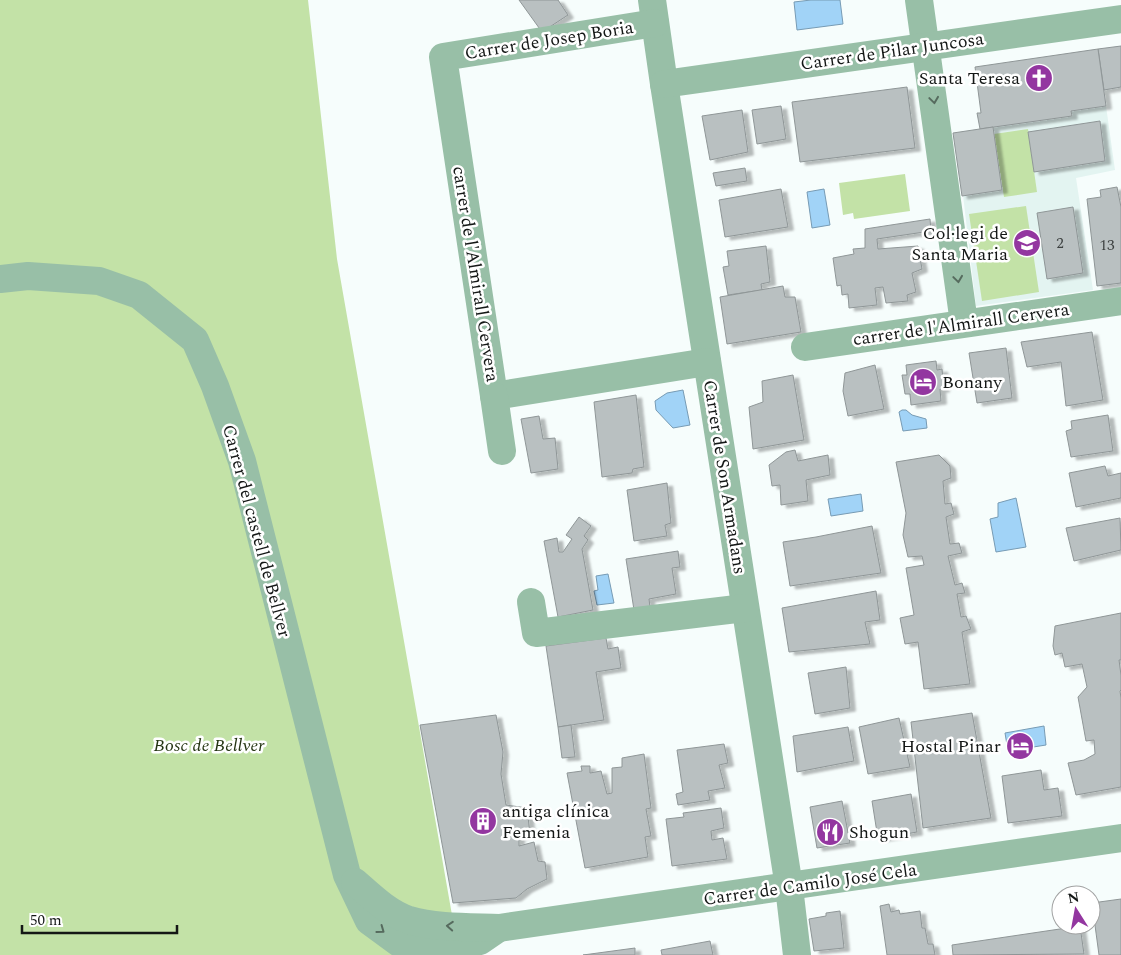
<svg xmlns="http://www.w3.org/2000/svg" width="1121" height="955" viewBox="0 0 1121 955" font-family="Spectral,serif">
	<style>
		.built { fill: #e3f4f1 }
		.green { fill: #c3e2a7 }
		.water { fill: #a1d3f7; stroke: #779bb4 }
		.building { fill: #b9c0c1; stroke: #8f9697; filter: url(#shadow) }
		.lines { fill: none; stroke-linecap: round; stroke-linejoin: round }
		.minor { stroke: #98bfa7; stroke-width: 28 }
		.oneway { stroke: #566b5e }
		.labels { text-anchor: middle; stroke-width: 5; stroke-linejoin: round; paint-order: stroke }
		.number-label { font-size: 15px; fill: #3d4141 }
		.street-label { font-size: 18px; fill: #141716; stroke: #fff }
		.poi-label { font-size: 18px; fill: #141716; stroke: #fff; text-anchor: end }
		.park-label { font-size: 18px; font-style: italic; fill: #243412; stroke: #fff }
	</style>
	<defs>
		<filter id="shadow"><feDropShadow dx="5.5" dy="3" stdDeviation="1" flood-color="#0004"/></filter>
	</defs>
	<rect width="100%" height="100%" fill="#f6fdfc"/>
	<path class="built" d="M1106 106 1115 170 1076 178 1093 290 976 306 963 195 953 133 1071 116V111Z"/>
	<g class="green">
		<path d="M0 0H308L337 259 459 955H0Z"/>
		<path d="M1028 129 1037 192 1004 197 994 134Z"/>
		<path d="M905 174 910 211 854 219 853 213 843 215 839 183Z"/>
		<path d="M1026 206 1039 292 982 301 969 214Z"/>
	</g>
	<g class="water">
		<path d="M811 0H840L843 24 797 30 794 2Z"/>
		<path d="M824 189 830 225 812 228 807 192Z"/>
		<path d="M683 390 690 425 673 428 656 410 655 401 667 393Z"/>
		<path d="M902 410H906L912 415 926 419 927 428 903 431 899 412Z"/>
		<path d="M861 494 863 511 831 516 828 499Z"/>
		<path d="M1016 498 1026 547 996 552 990 519 998 517V503Z"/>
		<path d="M608 574 614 603 597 605 594 591 598 590 596 576Z"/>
		<path d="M1044 726 1046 745 1008 751 1005 733Z"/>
	</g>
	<g class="building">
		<path d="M519 0H558L568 15 542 32Z"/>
		<path d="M1121 46V87L1104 90 1098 49Z"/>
		<path d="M1098 49 1106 106 1071 111 1072 116 980 129 977 113H981L975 67Z"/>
		<path d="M907 87 915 148 800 162 792 102Z"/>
		<path d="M781 106 786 139 757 144 752 110Z"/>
		<path d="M742 110 748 152 710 160 702 116Z"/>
		<path d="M1100 121 1105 161 1034 172 1028 132Z"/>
		<path d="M993 127 1002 190 962 196 953 133Z"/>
		<path d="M745 168 747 181 716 186 713 173Z"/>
		<path d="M1117 187 1121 207V283L1097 286 1087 199 1101 197 1100 190Z"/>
		<path d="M781 189 788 227 725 237 719 200Z"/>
		<path d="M1073 207 1083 273 1047 279 1037 213Z"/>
		<path d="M930 219 931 231 877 239 878 249 918 246 922 269 912 273 916 292 907 295 908 301 886 303 883 287 875 288 877 305 849 308 848 294 842 295 841 285 837 286 833 258 854 254 853 249 865 248V229Z"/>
		<path d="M766 246 770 282 761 284 762 290 728 295 723 267 729 266 727 251Z"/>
		<path d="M783 286 785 297H795L801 332 727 344 720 297Z"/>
		<path d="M1092 332 1103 400 1066 406 1061 362 1027 367 1021 342Z"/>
		<path d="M1006 348 1012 398 977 403 969 353Z"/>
		<path d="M936 361 937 370 942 369 944 389H940L941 401 911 405 910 394H905L902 375H907L906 365Z"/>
		<path d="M875 365 884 409 848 416 843 391 845 373Z"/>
		<path d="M793 375 804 440 753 449 749 407 763 402 762 381Z"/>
		<path d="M636 395 644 467 633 469 632 473 602 477 594 402Z"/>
		<path d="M1108 415 1113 451 1071 457 1066 431 1072 429 1071 421Z"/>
		<path d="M539 416 543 439 555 438 558 469 531 473 521 419Z"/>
		<path d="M795 450 798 461 828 455 830 475 806 480 808 501 781 505 780 485 772 486 769 465 786 452Z"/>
		<path d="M939 455 950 466 951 478 943 481 945 504 951 503 954 514 946 517 950 544 959 543 962 553 948 556 955 585 962 583 965 593 957 594 961 617 966 616 971 629 962 632 970 684 924 689 918 642 905 644 900 618 914 615 906 568 924 565 922 556 908 557 903 535 906 513 896 462Z"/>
		<path d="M1105 466 1108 476 1121 473V498L1076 507 1069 473Z"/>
		<path d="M667 483 671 523 665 525 667 536 634 541 627 490Z"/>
		<path d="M579 517 591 526 584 536 588 540 582 549 593 610 558 617 544 541 557 538 559 552H563L572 539 566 535Z"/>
		<path d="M1120 518 1121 550 1074 561 1066 528Z"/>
		<path d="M872 526 881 573 790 586 783 542 816 537Z"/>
		<path d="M678 551 680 567 672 568 676 594 649 599 650 607 634 610 626 559Z"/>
		<path d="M876 591 880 620 865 622 870 644 789 652 782 608Z"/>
		<path d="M1121 613V660H1119L1121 675V690L1120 691 1121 698V787L1076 795 1068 763 1084 760 1095 754 1094 740 1086 741 1078 697 1087 687 1082 664 1065 667 1062 653 1055 655 1053 646 1055 626Z"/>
		<path d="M606 638 608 649 618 647 621 668 596 672 604 720 558 727 546 646Z"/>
		<path d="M846 667 850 708 815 714 808 673Z"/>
		<path d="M972 713 991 818 923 828 911 722Z"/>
		<path d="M496 715 503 752 501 774 506 805 527 808 530 834 519 837V846L534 842 538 861 545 862 547 879 527 889 516 898 453 903 420 725Z"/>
		<path d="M899 718 910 767 868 774 859 727Z"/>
		<path d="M571 725 575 757 562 758 558 727Z"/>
		<path d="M848 727 854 761 797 772 793 736Z"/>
		<path d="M724 744 728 763 719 765 725 788 708 791 710 800 678 805 676 794 683 792 677 750Z"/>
		<path d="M644 754 651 808 646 809 651 836 645 837 648 857 585 868 567 773 582 771 581 766H590V773L601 771 607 794 612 793V768L622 767V758Z"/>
		<path d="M1041 770 1044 790 1058 788 1062 816 1008 823 1002 776Z"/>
		<path d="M911 794 917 832 878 839 872 801Z"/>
		<path d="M842 801 850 843 817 848 810 807Z"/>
		<path d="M721 808 724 828 711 831 712 840 723 838 727 859 672 866 666 819 684 817 683 813Z"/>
		<path d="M1121 899V955H1099L1092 903Z"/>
		<path d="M889 904 891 912 899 910 900 914 920 911 922 928H925L928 944H933L935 955H887L880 906Z"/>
		<path d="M840 911 844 948 814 951 809 919 826 916V913Z"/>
		<path d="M1080 926 1084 954 953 955 952 945Z"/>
		<path d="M710 941 713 955H662L661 950Z"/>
		<path d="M635 948V955H583Z"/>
	</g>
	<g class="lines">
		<g class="minor">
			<path d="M652 0 664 84 789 887 797 955"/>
			<path d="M919 0 964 323"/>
			<path d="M655 23 443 57 494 396 707 362"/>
			<path d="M664 84 1121 19"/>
			<path d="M0 279 28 276 99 281 139 295 195 340 215 386 242 461 347 875 369 921 399 943 433 951 448 949 480 941 499 928"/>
			<path d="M805 347 1121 301"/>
			<path d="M494 396 502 451"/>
			<path d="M531 602 536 633 745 608"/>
			<path d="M355 882C371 896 388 913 409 920 435 928 471 927 499 928L1121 838"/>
		</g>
	</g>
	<defs><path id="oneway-chevron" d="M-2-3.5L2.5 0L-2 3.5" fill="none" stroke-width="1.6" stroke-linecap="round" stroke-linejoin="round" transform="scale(1.25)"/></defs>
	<g class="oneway">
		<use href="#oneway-chevron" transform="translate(934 100) rotate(82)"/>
		<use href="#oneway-chevron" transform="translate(958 279) rotate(82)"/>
		<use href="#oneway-chevron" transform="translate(450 926) rotate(-176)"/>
		<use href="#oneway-chevron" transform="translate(381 930) rotate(36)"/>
	</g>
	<defs>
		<g id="church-disc" transform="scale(1.4375)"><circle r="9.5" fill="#9336a0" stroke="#fff"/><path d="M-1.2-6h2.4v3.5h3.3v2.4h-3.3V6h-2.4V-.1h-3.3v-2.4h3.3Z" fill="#fff"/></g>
		<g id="school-disc" transform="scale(1.4375)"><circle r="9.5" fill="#9336a0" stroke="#fff"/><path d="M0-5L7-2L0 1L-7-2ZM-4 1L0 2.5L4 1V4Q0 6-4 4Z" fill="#fff"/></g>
		<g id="hotel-disc" transform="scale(1.4375)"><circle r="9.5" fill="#9336a0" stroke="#fff"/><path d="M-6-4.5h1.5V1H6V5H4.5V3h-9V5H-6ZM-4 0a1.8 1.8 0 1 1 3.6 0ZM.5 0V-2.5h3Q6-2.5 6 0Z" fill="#fff"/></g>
		<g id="building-disc" transform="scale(1.4375)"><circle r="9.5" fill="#9336a0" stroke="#fff"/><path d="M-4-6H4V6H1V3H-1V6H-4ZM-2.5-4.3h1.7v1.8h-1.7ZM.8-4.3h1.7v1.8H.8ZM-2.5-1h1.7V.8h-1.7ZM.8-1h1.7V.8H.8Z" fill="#fff"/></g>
		<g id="restaurant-disc" transform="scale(1.4375)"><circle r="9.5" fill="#9336a0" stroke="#fff"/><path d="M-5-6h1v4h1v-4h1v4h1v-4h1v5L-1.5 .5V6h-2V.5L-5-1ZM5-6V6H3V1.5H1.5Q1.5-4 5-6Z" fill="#fff"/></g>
	</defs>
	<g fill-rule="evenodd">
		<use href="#church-disc" x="1039" y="78"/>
		<use href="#school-disc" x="1027" y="243"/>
		<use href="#hotel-disc" x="923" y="382"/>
		<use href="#hotel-disc" x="1020" y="746"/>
		<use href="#building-disc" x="483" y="821"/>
		<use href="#restaurant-disc" x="830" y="832"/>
	</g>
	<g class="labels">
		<g class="number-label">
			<text x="1060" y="248">2</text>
			<text x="1107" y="250">13</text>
		</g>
		<g class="street-label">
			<text transform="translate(549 40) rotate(-9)" y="6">Carrer de Josep Boria</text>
			<text transform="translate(892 51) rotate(-8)" y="6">Carrer de Pilar Juncosa</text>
			<text transform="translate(476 274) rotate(81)" y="6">carrer de l'Almirall Cervera</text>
			<text transform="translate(961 324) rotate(-8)" y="6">carrer de l'Almirall Cervera</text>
			<text transform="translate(725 477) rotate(81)" y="6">Carrer de Son Armadans</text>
			<text transform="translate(257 531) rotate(75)" y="6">Carrer del castell de Bellver</text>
			<text transform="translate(810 884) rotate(-8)" y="6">Carrer de Camilo José Cela</text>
		</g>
		<g class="poi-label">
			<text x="1020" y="84">Santa Teresa</text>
			<text x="1008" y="239">Col·legi de<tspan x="1008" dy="21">Santa Maria</tspan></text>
			<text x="942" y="388" text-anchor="start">Bonany</text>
			<text x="1001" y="752">Hostal Pinar</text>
			<text x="502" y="817" text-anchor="start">antiga clínica<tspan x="502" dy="21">Femenia</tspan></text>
			<text x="849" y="838" text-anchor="start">Shogun</text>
		</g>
		<g class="park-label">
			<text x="209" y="751">Bosc de Bellver</text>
		</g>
	</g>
	<g transform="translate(1076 910) rotate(349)"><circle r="24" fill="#ffffff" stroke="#a1a2a2"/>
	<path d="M0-4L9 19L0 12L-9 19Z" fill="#9336a0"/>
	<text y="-8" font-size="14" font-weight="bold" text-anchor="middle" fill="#141716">N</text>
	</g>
	<path d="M22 925v8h155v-8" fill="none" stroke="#141716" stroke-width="2.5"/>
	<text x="30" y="925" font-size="15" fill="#141716" stroke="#ffffff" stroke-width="4" paint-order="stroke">50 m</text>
</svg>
